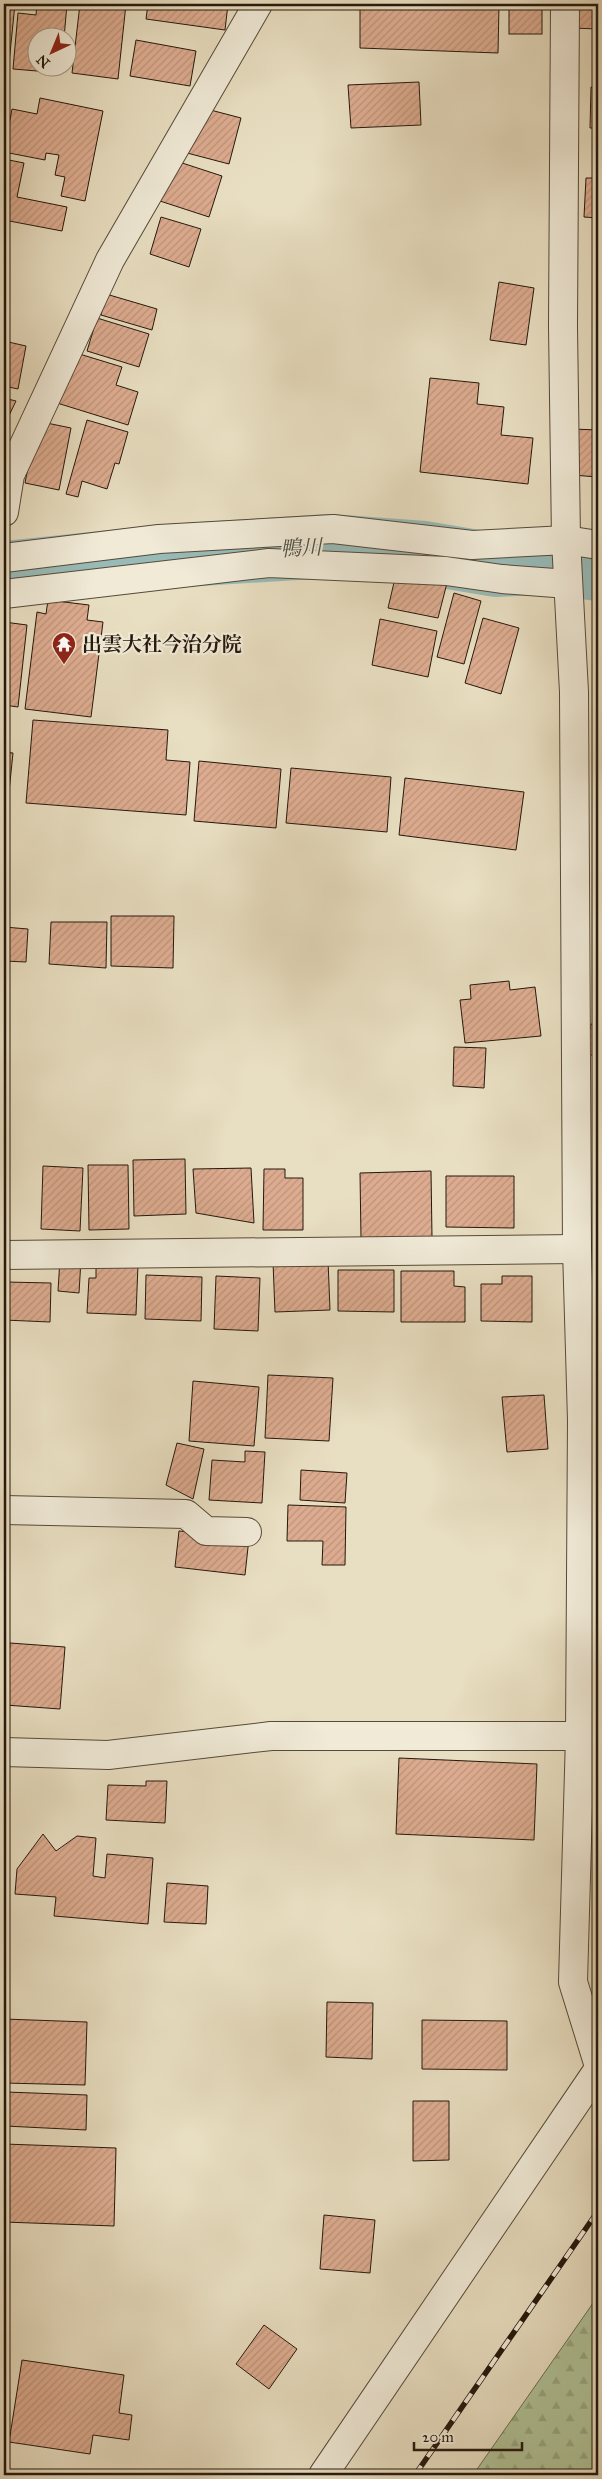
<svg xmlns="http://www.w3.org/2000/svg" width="602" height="2479" viewBox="0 0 602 2479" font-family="'IM FELL Great Primer','Noto Serif JP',serif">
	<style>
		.forest { fill: url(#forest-firs); stroke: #6a6d52 }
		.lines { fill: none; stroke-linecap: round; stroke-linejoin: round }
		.river { stroke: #98bbb8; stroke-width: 64 }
		.building { fill: url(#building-hatch); stroke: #25180d }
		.minor-casing { stroke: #564a3a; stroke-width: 30 }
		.tertiary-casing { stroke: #564a3a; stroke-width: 30 }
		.minor { stroke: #f0ead7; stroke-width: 28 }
		.tertiary { stroke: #f0ead7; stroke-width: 28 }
		.rail-casing { stroke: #25180d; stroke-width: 5.5 }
		.rail { stroke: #f0ead7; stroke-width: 4; stroke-dasharray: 11; stroke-linecap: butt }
		.labels { text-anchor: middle; stroke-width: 4.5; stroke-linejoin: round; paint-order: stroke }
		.poi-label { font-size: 20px; font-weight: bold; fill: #25180d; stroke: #f0ead7; text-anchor: start }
		.water-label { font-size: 21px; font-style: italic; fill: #4d5149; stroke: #f0ead7 }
	</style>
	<defs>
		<pattern id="forest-firs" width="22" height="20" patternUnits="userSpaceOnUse" patternTransform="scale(1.25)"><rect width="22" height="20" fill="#b0c297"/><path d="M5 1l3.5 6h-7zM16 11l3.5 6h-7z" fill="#97a681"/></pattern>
		<pattern id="building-hatch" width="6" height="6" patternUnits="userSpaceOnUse" patternTransform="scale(1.25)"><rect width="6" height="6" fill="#ddac90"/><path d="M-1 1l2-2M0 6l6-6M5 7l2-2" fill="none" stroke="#be937b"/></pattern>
	</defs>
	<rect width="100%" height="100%" fill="#e8dec1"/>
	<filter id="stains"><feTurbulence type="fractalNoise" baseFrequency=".004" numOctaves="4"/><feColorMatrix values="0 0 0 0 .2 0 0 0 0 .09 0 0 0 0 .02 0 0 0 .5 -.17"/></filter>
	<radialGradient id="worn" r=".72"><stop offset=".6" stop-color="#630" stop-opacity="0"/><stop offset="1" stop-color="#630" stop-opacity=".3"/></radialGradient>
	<path class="forest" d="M598 2296V2475H473Z"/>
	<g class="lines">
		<path class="river" d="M4 573 169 556 329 546 424 553 496 565 551 562 598 569"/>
	</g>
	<g class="building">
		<path d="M4 4H15L9 63 4 62Z"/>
		<path d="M37 4H67L64 38H38V68H62L61 73 13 69 18 13 36 15Z"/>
		<path d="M80 4H126L118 79 72 73Z"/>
		<path d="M148 4H228L225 30 146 19Z"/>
		<path d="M360 4 499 5 498 53 360 48Z"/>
		<rect x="509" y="4" width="33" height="30"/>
		<path d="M573 4H598V29L572 28Z"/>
		<path d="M595 34H598V80H593Z"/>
		<path d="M136 40 196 51 190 86 130 76Z"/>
		<path d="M419 82 421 125 351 128 348 85Z"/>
		<path d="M591 87H598V128H590Z"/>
		<path d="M40 98 103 111 85 201 61 196 65 177 55 175 59 155 46 153 45 160 4 152 12 109 37 114Z"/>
		<path d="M199 107 241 118 229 164 187 153Z"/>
		<path d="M4 159 24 163 17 197 67 207 62 231 4 220Z"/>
		<path d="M173 160 222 176 209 217 160 201Z"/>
		<path d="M586 178H598V218L584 217Z"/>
		<path d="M161 217 201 229 189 267 150 254Z"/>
		<path d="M499 282 534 288 526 345 490 340Z"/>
		<path d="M106 294 157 309 152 330 101 315Z"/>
		<path d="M97 318 149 334 139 367 87 351Z"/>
		<path d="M4 341 26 346 18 389 4 386Z"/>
		<path d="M73 352 122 367 116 385 138 392 128 425 57 403Z"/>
		<path d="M430 378 479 383 477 404 504 407 501 435 533 438 528 484 420 472Z"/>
		<path d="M4 398 16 401 4 426Z"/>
		<path d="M87 420 128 432 119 464 115 463 107 489 82 481 78 497 66 494Z"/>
		<path d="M37 421 71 428 59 490 25 483Z"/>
		<path d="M573 429 598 430V477L572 475Z"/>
		<path d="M396 574 447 583 438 618 388 608Z"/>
		<path d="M454 593 481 601 464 664 437 657Z"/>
		<path d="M48 600 89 605 87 620 103 622 91 717 25 709 37 612 46 614Z"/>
		<path d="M483 618 519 628 501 694 465 683Z"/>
		<path d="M380 619 437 631 428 677 372 665Z"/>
		<path d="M4 622 27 625 18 707 4 705Z"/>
		<path d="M33 720 168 730 166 760 190 762 186 815 26 803Z"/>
		<path d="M4 752 13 753 7 811H4Z"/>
		<path d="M199 761 281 769 276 828 194 821Z"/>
		<path d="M291 768 391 777 387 832 286 823Z"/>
		<path d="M405 778 524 792 516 850 399 835Z"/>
		<path d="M111 916H174L173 968 111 966Z"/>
		<path d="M51 922H107L106 968 49 964Z"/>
		<path d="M4 927 28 929 26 962 4 961Z"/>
		<path d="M509 981 510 990 535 987 541 1036 465 1043 460 1000 471 999 470 985Z"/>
		<path d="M591 1024 598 1025V1056L585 1054Z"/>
		<path d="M454 1047 486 1048 484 1088 453 1086Z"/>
		<path d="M185 1159 186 1214 134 1216 133 1160Z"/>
		<path d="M88 1165H128L129 1229 89 1230Z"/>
		<path d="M43 1166 83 1168 80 1231 41 1229Z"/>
		<path d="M251 1168 254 1223 196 1213 193 1169Z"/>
		<path d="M264 1169H285V1178H303V1230H263Z"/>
		<path d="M431 1171 432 1237 361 1239 360 1173Z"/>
		<path d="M446 1176H514V1228L446 1227Z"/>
		<path d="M60 1259 81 1260 79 1293 58 1291Z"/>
		<path d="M328 1260 330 1310 275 1312 273 1262Z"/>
		<path d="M96 1263 138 1265 136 1315 87 1313 89 1278H96Z"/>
		<path d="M4 1269H6V1282L51 1283 50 1322 4 1320Z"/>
		<path d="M338 1270H394V1312L338 1311Z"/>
		<path d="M401 1271H454V1286L465 1287V1322H401Z"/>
		<path d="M146 1275 202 1277 201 1321 145 1319Z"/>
		<path d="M216 1276 260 1278 258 1331 214 1329Z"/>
		<path d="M502 1276H532V1322L481 1321V1284H502Z"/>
		<path d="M268 1375 333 1378 329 1441 265 1438Z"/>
		<path d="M193 1381 259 1387 254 1446 189 1441Z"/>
		<path d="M544 1395 548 1449 507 1452 502 1397Z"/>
		<path d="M177 1443 204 1449 193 1499 166 1485Z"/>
		<path d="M245 1451 265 1452 262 1503 209 1500 212 1460 245 1462Z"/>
		<path d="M301 1470 347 1473 345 1503 300 1500Z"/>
		<path d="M288 1505 346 1507 345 1565H322L323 1541H287Z"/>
		<path d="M179 1531 249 1538 245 1575 175 1567Z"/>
		<path d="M4 1573H6L5 1620H4Z"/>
		<path d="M10 1643 65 1647 60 1709 5 1705Z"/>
		<path d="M399 1758 537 1764 534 1840 396 1834Z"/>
		<path d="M146 1781H167L165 1823 106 1820 108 1785 146 1786Z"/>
		<path d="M43 1834 56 1851 77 1836 96 1838 93 1876 105 1878 107 1854 153 1858 148 1924 54 1916 56 1897 15 1894 17 1869Z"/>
		<path d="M167 1883 208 1886 206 1924 164 1922Z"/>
		<path d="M327 2002 373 2003 372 2059 326 2057Z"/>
		<path d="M4 2019 87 2022 85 2085 4 2083Z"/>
		<path d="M422 2020 507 2021V2070L422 2069Z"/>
		<path d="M6 2092 87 2095 86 2130 5 2126Z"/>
		<path d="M413 2101H449V2160L413 2161Z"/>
		<path d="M4 2144 116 2148 114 2226 4 2222Z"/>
		<path d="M324 2215 375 2220 370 2273 320 2269Z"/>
		<path d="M264 2325 297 2349 269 2389 236 2364Z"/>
		<path d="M22 2360 124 2375 119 2413 132 2415 129 2440 93 2435 90 2454 9 2442Z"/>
	</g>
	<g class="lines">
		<g class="minor-casing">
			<g id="minor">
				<path d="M565 4 563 326 566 540 574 692 577 1249 582 1420 580 1736 573 1982 598 2063"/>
				<path d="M4 512 10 475 110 260 258 4"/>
				<path d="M4 558 159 539 333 529 472 545 566 540 598 545"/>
				<path d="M4 594 269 563 446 571 502 579 568 584"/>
				<path d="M4 1255 577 1249"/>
				<path d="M4 1510 186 1514 206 1531 247 1532"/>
				<path d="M4 1752 108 1755 271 1736H580"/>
			</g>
		</g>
		<g class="tertiary-casing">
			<path id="tertiary" d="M323 2475 598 2070"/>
		</g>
		<use href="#minor" class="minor"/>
		<use href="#tertiary" class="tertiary"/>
		<g class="rail-casing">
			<path id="rail" d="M415 2475 598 2211"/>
		</g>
		<use href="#rail" class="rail"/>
	</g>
	<defs>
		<g id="temple-pin" transform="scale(1.25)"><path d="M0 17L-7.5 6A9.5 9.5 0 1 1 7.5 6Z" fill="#8f2418" stroke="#f0ead7"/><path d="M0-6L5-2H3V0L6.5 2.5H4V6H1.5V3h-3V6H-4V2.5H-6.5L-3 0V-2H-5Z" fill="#fff"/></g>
	</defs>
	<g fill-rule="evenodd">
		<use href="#temple-pin" x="64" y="644"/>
	</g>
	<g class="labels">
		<g class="poi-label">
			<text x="82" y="651">出雲大社今治分院</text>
		</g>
		<g class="water-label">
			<text transform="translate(301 548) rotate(-3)" y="7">鴨川</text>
		</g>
	</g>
	<rect width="602" height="2479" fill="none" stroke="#e8dec1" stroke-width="20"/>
	<rect x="5" y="5" width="592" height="2469" fill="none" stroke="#25180d" stroke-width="2.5"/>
	<rect x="10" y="10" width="582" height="2459" fill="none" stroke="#25180d"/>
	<g transform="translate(52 52) rotate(224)"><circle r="24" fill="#f0ead7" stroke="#9f9686"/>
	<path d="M0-4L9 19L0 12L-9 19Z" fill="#8f2418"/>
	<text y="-8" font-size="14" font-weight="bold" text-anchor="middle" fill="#25180d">N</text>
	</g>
	<path d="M414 2442v8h108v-8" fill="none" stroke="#25180d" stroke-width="2.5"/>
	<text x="422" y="2442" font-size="15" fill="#25180d" stroke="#f0ead7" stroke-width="4" paint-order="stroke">20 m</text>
	<rect width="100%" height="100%" filter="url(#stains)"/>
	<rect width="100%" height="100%" fill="url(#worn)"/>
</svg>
